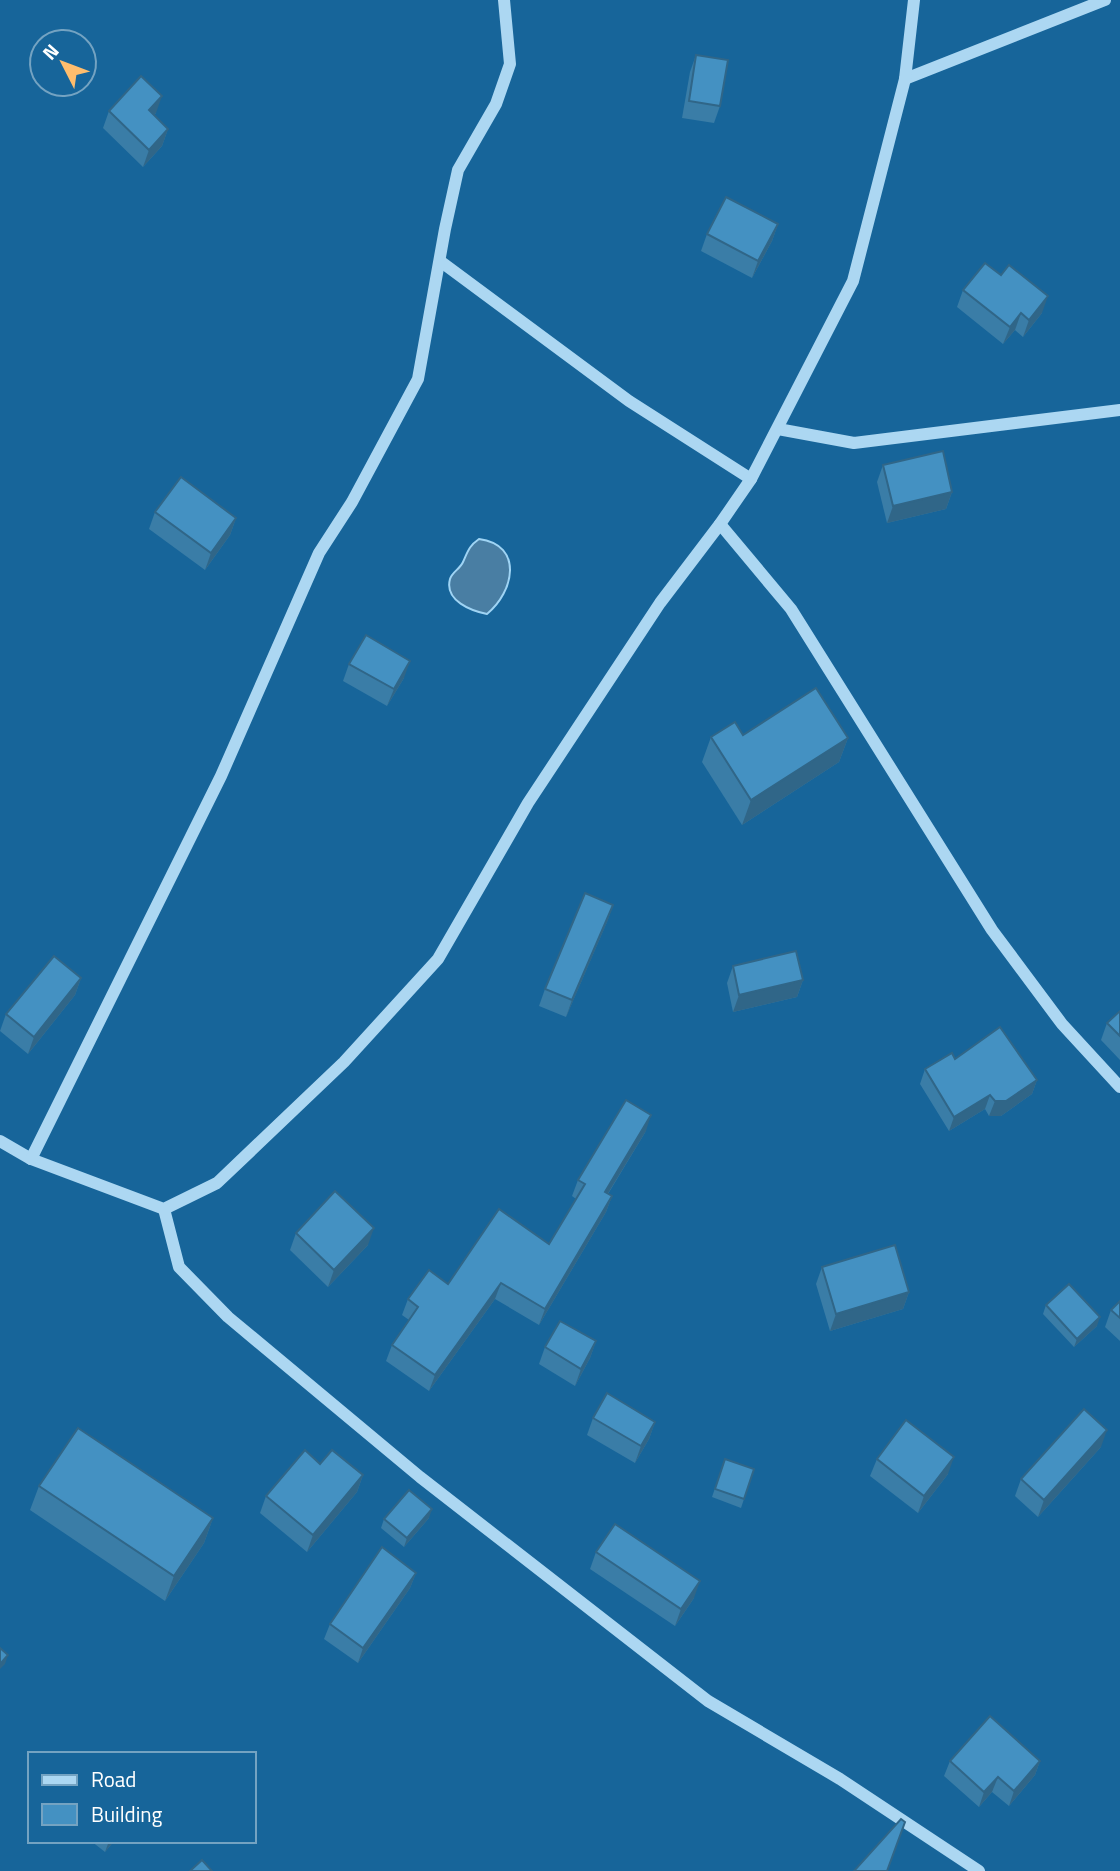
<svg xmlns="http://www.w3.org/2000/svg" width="1120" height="1871" viewBox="0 0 1120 1871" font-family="'Titillium Web',sans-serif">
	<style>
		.water { fill: #497ea3; stroke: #9fd4f4; stroke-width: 2 }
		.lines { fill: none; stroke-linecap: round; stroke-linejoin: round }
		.minor { stroke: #acd7f2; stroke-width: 12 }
		.wall { fill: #3a7da7 }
		.shaded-wall { fill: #306688 }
		.building { fill: #4491c2; stroke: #306688; stroke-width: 2 }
	</style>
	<rect width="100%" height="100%" fill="#17659a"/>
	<path class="water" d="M479 539C524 545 514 592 487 614 472 611 444 601 450 579 452 572 460 569 463 562 468 551 469 546 479 539Z"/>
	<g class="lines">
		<g class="minor">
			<path d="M905 79 1105 0"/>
			<path d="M440 261 629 401 751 479"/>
			<path d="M778 429 854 443 1120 410"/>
			<path d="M720 524 791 609 992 930 1062 1024 1120 1087"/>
			<path d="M0 1141 31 1159 164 1209 217 1183 344 1062 438 959 528 803 660 603 720 524 751 479 853 281 905 79 914 0"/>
			<path d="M31 1159 221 776 319 553 352 502 418 379 445 229 458 170 496 104 510 64 504 0"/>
			<path d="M164 1209 179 1267 228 1317 420 1477 708 1701 840 1779 979 1871"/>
		</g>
	</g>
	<g class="wall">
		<path d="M696 55 720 106 714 123 682 118 690 72Z"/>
		<path d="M109 111 156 113 154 115 168 129 162 146 143 167 103 128Z"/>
		<path d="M778 224 772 241 752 278 701 251 707 234Z"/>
		<path d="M963 290 1042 313 1023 337 1015 330 1003 344 957 307Z"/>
		<path d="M883 465 952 492 946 509 887 523 877 482Z"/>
		<path d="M155 512 236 518 230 535 205 570 149 529Z"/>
		<path d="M349 664 404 678 387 706 343 681Z"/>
		<path d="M743 735 848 738 839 762 742 825 702 762 711 737Z"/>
		<path d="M613 905 607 922 566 1017 539 1006 545 989Z"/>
		<path d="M733 966 803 980 797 997 733 1012 727 983Z"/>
		<path d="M81 978 75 995 28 1054 0 1031 6 1014Z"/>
		<path d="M1120 1011V1060L1101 1040 1107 1023Z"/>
		<path d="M955 1059 1037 1080 1032 1094 1001 1116H989L985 1109 949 1131 920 1084 925 1069Z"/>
		<path d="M646 1131 608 1194 612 1196 606 1212 539 1325 495 1299 429 1391 386 1361 392 1345 409 1320 402 1315 408 1299 549 1244 576 1199 572 1196 578 1180Z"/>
		<path d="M296 1233 368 1245 328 1287 290 1250Z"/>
		<path d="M822 1267 909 1292 903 1309 830 1331 816 1284Z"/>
		<path d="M1120 1301V1341L1105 1327 1111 1310Z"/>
		<path d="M1046 1305 1097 1326 1074 1347 1043 1314Z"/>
		<path d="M596 1341 590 1358 575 1386 539 1364 545 1347Z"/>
		<path d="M593 1418 655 1422 649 1439 635 1463 587 1435Z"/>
		<path d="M1101 1447 1038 1517 1015 1496 1021 1479Z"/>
		<path d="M725 1459 754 1469 741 1508 712 1497Z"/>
		<path d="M877 1459 948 1474 918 1513 870 1476Z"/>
		<path d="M363 1475 357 1492 307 1552 260 1513 266 1496Z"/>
		<path d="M39 1486 213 1518 204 1543 165 1601 30 1510Z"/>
		<path d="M429 1518 404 1547 381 1528 384 1519Z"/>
		<path d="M596 1552 694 1598 675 1626 590 1569Z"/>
		<path d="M416 1573 410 1588 358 1663 324 1639 330 1624Z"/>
		<path d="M950 1761H1040L1035 1775 1009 1806 992 1792 979 1807 944 1776Z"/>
		<path d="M91 1841H114L105 1852Z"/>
	</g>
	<g class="shaded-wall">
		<path d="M162 96 156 113 143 127 149 110Z"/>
		<path d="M168 129 162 146 143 167 149 150Z"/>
		<path d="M778 224 772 241 752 278 758 261Z"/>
		<path d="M1048 296 1042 313 1023 337 1029 320Z"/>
		<path d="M1021 313 1015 330 1003 344 1010 327Z"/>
		<path d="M952 492 946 509 887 523 893 506Z"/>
		<path d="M236 518 230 535 205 570 211 553Z"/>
		<path d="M410 661 404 678 387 706 394 689Z"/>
		<path d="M848 738 839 762 742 825 751 800Z"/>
		<path d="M613 905 607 922 566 1017 572 1000Z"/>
		<path d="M81 978 75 995 28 1054 34 1037Z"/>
		<path d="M803 980 797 997 733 1012 739 995Z"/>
		<path d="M1037 1080 1032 1094 1001 1116H989L995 1101Z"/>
		<path d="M990 1095 985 1109 949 1131 954 1117Z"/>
		<path d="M651 1115 646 1131 599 1208 605 1192Z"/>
		<path d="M612 1196 606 1212 539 1325 545 1309Z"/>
		<path d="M374 1228 368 1245 328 1287 334 1270Z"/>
		<path d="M501 1283 495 1299 429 1391 435 1375Z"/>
		<path d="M909 1292 903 1309 830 1331 836 1314Z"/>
		<path d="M1100 1317 1097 1326 1074 1347 1077 1339Z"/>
		<path d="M596 1341 590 1358 575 1386 581 1369Z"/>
		<path d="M655 1422 649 1439 635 1463 641 1446Z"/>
		<path d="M1107 1430 1101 1447 1038 1517 1044 1500Z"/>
		<path d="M954 1457 948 1474 918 1513 924 1496Z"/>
		<path d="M363 1475 357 1492 307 1552 313 1535Z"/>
		<path d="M432 1509 429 1518 404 1547 407 1538Z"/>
		<path d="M213 1518 204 1543 165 1601 174 1576Z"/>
		<path d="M416 1573 410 1588 358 1663 363 1648Z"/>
		<path d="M700 1581 694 1598 675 1626 681 1609Z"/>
		<path d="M8 1655 5 1664 0 1669V1664Z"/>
		<path d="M1040 1761 1035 1775 1009 1806 1014 1791Z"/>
		<path d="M998 1777 992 1792 979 1807 984 1792Z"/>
		<path d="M109 1841H114L105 1852Z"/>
	</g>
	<g class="building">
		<path d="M696 55 728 60 720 106 689 101Z"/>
		<path d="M141 76 162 96 149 110 168 129 149 150 109 111Z"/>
		<path d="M726 197 778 224 758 261 707 234Z"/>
		<path d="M985 263 1001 275 1009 265 1048 296 1029 320 1021 313 1010 327 963 290Z"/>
		<path d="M943 451 952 492 893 506 883 465Z"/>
		<path d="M181 477 236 518 211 553 155 512Z"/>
		<path d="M366 635 410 661 394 689 349 664Z"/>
		<path d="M816 688 848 738 751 800 711 737 735 722 743 735Z"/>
		<path d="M585 893 613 905 572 1000 545 989Z"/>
		<path d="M796 951 803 980 739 995 733 966Z"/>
		<path d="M54 956 81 978 34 1037 6 1014Z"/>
		<path d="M1120 1011V1036L1107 1023Z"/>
		<path d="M1000 1027 1037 1080 1006 1101H995L990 1095 954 1117 925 1069 952 1053 955 1059Z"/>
		<path d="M626 1100 651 1115 605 1192 612 1196 545 1309 501 1283 435 1375 392 1345 418 1307 408 1299 429 1270 448 1284 499 1209 549 1244 585 1184 578 1180Z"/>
		<path d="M335 1191 374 1228 334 1270 296 1233Z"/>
		<path d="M895 1245 909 1292 836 1314 822 1267Z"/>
		<path d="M1069 1284 1100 1317 1077 1339 1046 1305Z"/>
		<path d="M1120 1301V1318L1111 1310Z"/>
		<path d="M560 1321 596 1341 581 1369 545 1347Z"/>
		<path d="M607 1393 655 1422 641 1446 593 1418Z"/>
		<path d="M1084 1409 1107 1430 1044 1500 1021 1479Z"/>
		<path d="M906 1420 954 1457 924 1496 877 1459Z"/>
		<path d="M78 1428 213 1518 174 1576 39 1486Z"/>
		<path d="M305 1450 320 1464 332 1450 363 1475 313 1535 266 1496Z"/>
		<path d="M725 1459 754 1469 744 1499 715 1489Z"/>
		<path d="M409 1490 432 1509 407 1538 384 1519Z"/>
		<path d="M615 1524 700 1581 681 1609 596 1552Z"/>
		<path d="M382 1547 416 1573 363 1648 330 1624Z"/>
		<path d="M0 1648 8 1655 0 1664Z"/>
		<path d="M990 1716 1040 1761 1014 1791 998 1777 984 1792 950 1761Z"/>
		<path d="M901 1819 905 1822 887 1871H854Z"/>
		<path d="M202 1860 212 1871H190Z"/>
	</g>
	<rect x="28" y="1752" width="228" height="91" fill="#17659a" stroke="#74a3c2" stroke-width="2"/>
	<rect x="42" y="1775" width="35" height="10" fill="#acd7f2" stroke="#74a3c2" stroke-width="2"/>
	<text x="91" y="1787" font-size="21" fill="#ffffff">Road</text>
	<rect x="42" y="1804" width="35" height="21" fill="#4491c2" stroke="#74a3c2" stroke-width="2"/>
	<text x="91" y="1822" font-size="21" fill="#ffffff">Building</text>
	<g transform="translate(63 63) rotate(312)"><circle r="33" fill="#17659a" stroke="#74a3c2" stroke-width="2"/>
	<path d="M0-5L12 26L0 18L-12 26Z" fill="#ffbd6d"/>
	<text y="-10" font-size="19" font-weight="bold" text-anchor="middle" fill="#ffffff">N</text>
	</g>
</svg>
